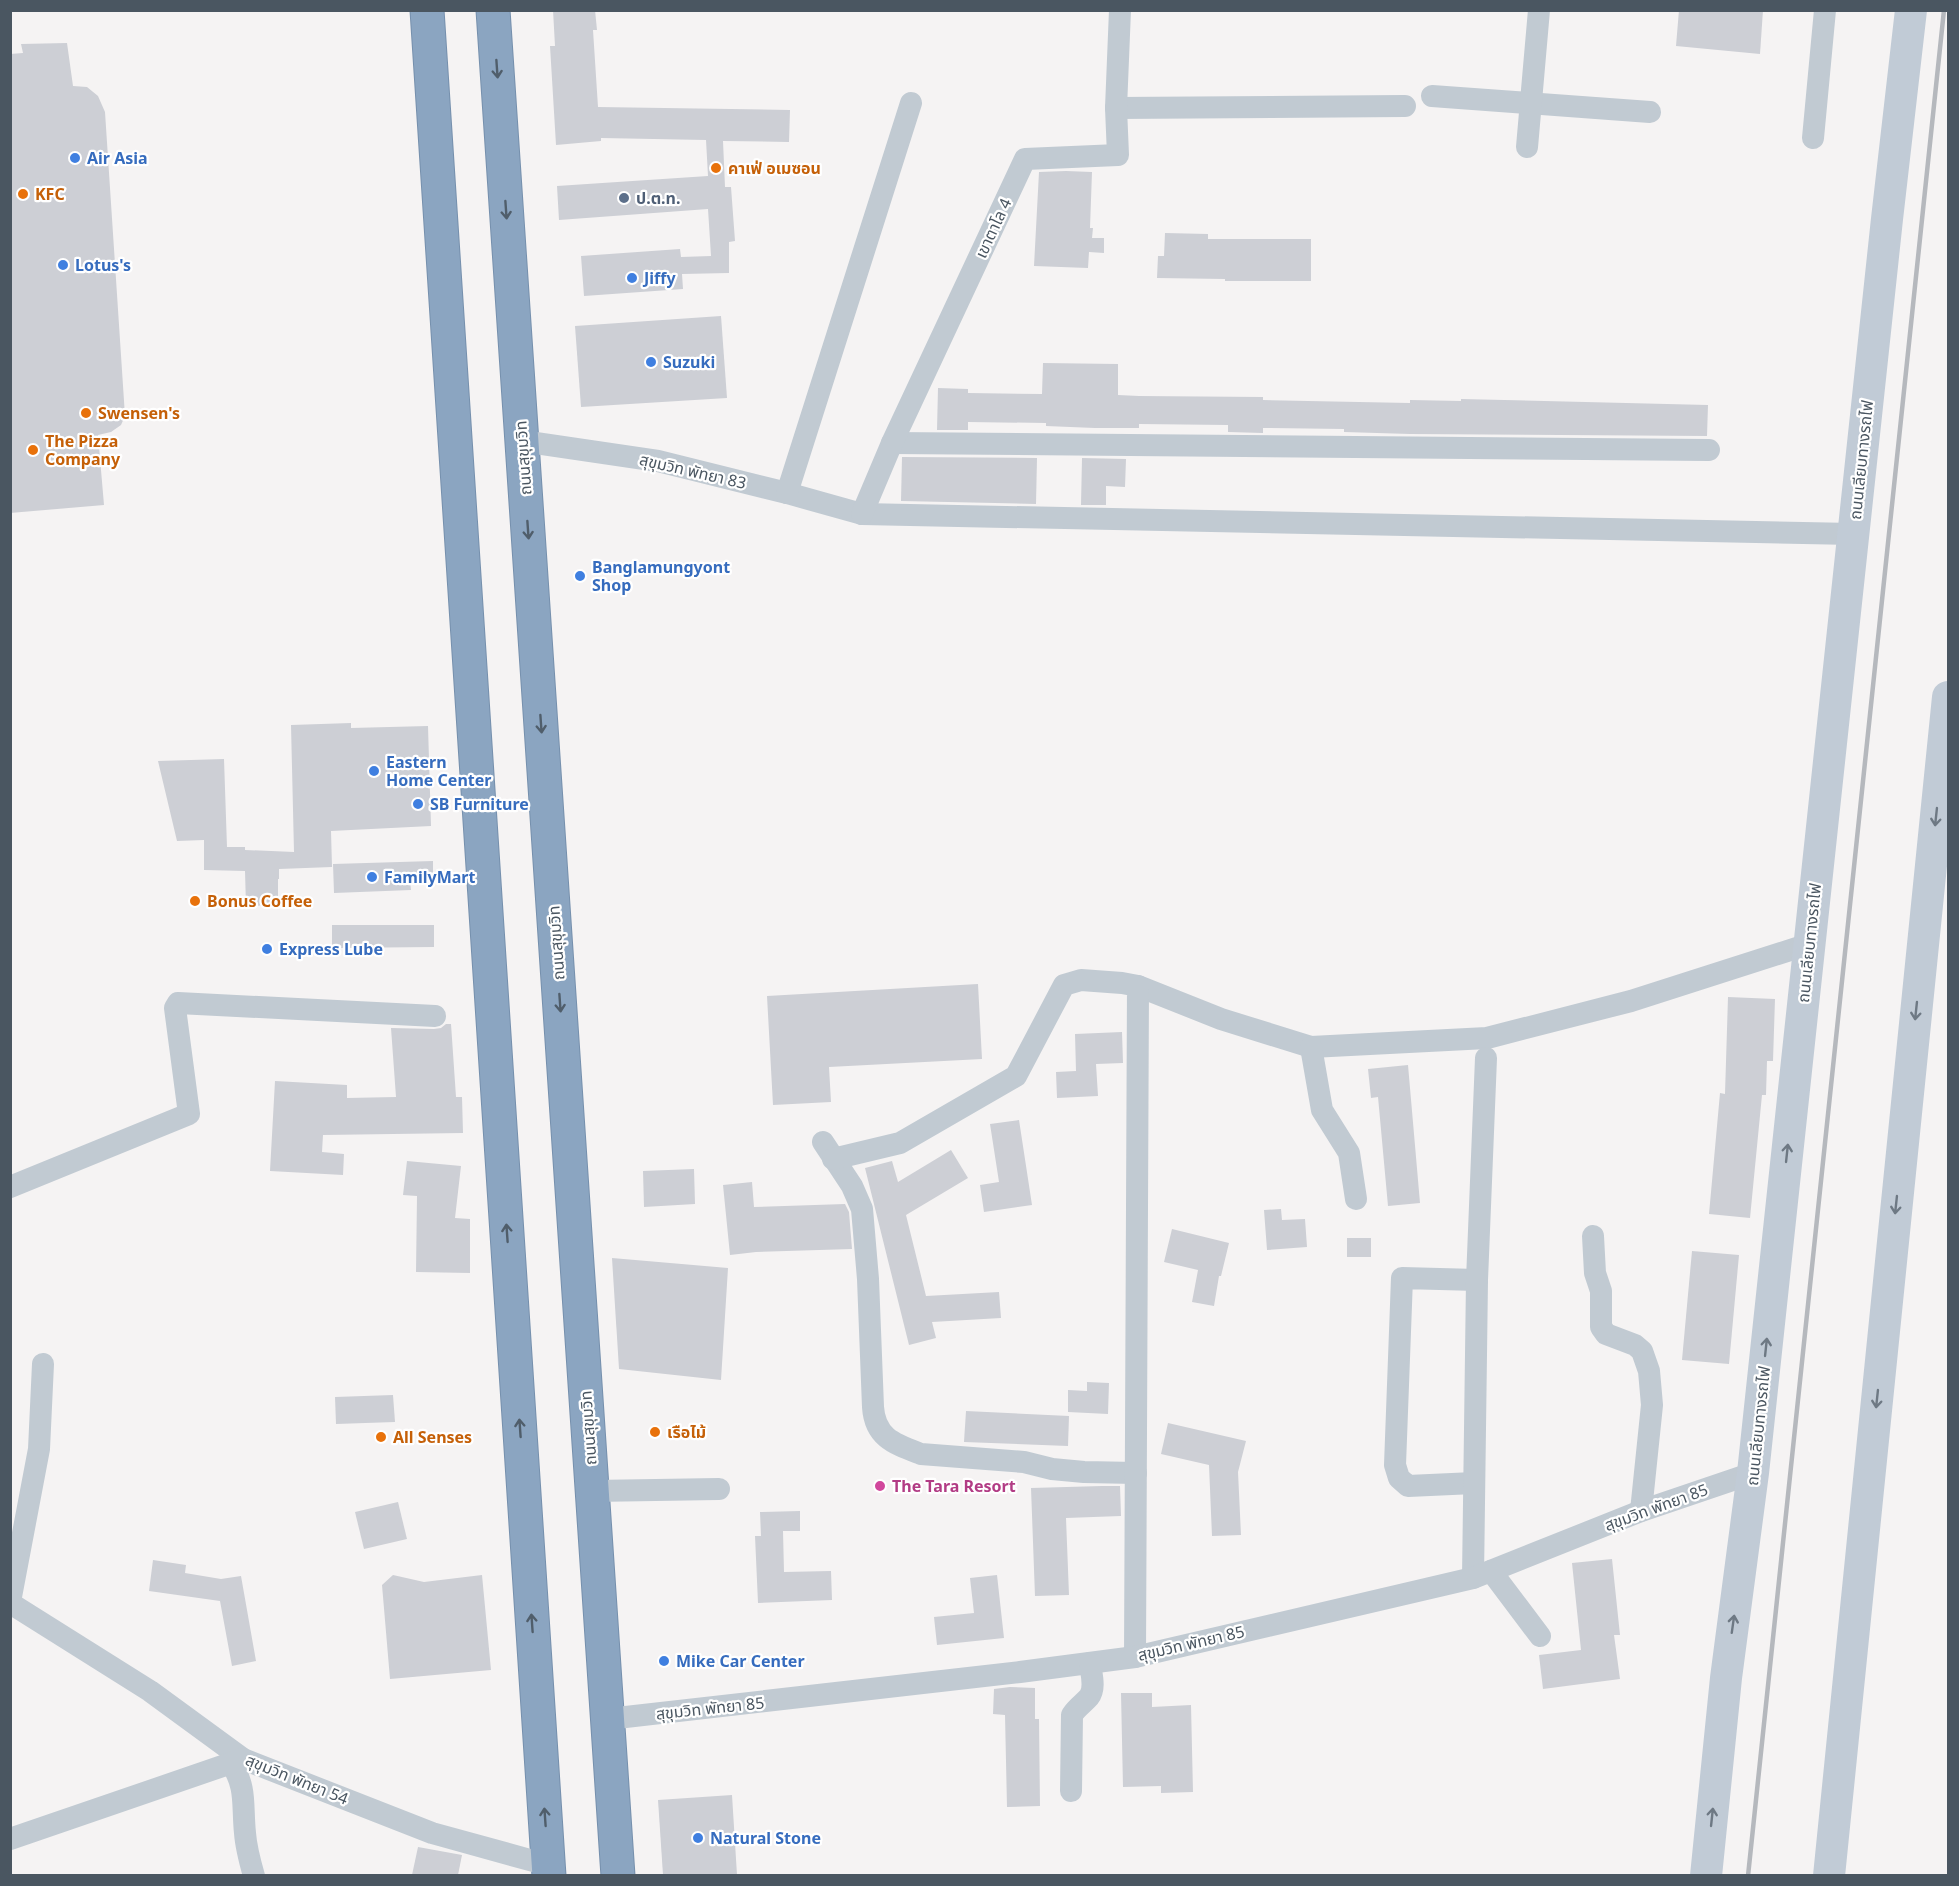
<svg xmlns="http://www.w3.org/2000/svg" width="1959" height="1886" viewBox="0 0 1959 1886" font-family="'Noto Sans','Noto Sans Thai',sans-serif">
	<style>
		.building { fill: #cdcfd5 }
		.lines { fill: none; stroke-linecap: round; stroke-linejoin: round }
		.highway-casing { stroke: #7690ad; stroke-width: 35 }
		.street { stroke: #c1cad2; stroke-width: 22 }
		.secondary { stroke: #c1cbd6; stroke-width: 32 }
		.highway { stroke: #8ba5c1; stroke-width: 33 }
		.rail { stroke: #b5b8bd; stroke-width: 4.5 }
		.oneway { stroke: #505e6b }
		.oneway2 { stroke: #6e7984 }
		.shop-dot { fill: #3f7fe0; stroke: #fff; stroke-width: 2 }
		.food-dot { fill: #e8710a; stroke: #fff; stroke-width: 2 }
		.service-dot { fill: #5c6f8a; stroke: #fff; stroke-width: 2 }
		.hotel-dot { fill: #d1479c; stroke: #fff; stroke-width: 2 }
		.labels { text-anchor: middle; stroke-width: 4.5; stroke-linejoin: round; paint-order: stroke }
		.shop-label { font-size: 16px; font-weight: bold; fill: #366cbe; stroke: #fff; text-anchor: start }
		.food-label { font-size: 16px; font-weight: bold; fill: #c56008; stroke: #fff; text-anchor: start }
		.service-label { font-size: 16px; font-weight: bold; fill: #4e5e75; stroke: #fff; text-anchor: start }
		.street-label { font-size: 16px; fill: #4a5661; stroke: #fff }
		.hotel-label { font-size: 16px; font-weight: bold; fill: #b23c85; stroke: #fff; text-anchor: start }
	</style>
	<rect width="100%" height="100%" fill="#f5f3f3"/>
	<g class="building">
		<path d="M553 10H595L597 30H593L598 107 790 110 789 142 723 141 725 187H731L735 241 729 242V273L682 274 683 289 584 296 581 256 680 249 681 257 711 256 708 209 559 220 557 186 708 176 706 140 601 138V141L556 145 550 46H555Z"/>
		<path d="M1679 10H1763L1760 54 1676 46Z"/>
		<path d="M67 43 73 86 87 87 98 96 105 112 125 416 121 425 111 432 98 435 104 505 10 513V54L23 53 21 44Z"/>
		<path d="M1066 171 1092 172 1090 228H1093L1092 238H1104V253L1089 252 1088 268 1034 266 1039 172Z"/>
		<path d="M1165 233 1208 234V239H1311V281H1225V279L1157 278 1158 256H1164Z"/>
		<path d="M721 316 727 398 581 407 575 326Z"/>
		<path d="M1043 363 1118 364V395L1139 396 1263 397V400L1410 403V400L1461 401V399L1708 405 1707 436 1410 434 1344 432V429L1263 428V433L1228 432V425L1139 424V428H1095L1046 426V423L968 422V430H937L938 388 968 389V393L1042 394Z"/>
		<path d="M902 457 1037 458 1036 504 901 501Z"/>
		<path d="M1082 458 1126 459 1125 487 1106 486V505H1081Z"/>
		<path d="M351 723V728L428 726 431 826 331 831 332 867 279 869V879H278V905L246 906 245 871 204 870V840L177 841 158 761 224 759 227 847H245V850L294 852 291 725Z"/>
		<path d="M433 861V880L410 881 411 890 334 893 333 864Z"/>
		<path d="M332 925H434V947L332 948Z"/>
		<path d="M978 984 982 1059 829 1067 831 1102 773 1105 767 996Z"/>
		<path d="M1728 997 1775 999 1773 1061H1767L1766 1095H1762L1750 1218 1709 1214 1720 1093 1725 1094Z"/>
		<path d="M446 1024H451L456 1097H462L463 1133 323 1135 322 1152 344 1154 343 1175 270 1171 275 1081 347 1085V1098L396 1097 391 1028 434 1029 441 1028Z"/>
		<path d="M1122 1032 1123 1063 1096 1064 1098 1096 1057 1098 1056 1072 1076 1071 1075 1034Z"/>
		<path d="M1408 1065 1420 1203 1388 1206 1378 1097 1371 1098 1368 1069Z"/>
		<path d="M1019 1120 1032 1205 984 1212 980 1185 999 1182 990 1124Z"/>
		<path d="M951 1150 968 1178 906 1215 926 1296 999 1292 1001 1318 932 1322 936 1338 909 1345 865 1168 892 1161 898 1182Z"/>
		<path d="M407 1161 461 1166 455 1218 470 1219V1273L416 1272 417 1196 403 1195Z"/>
		<path d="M694 1169 695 1204 644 1207 643 1171Z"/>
		<path d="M752 1182 754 1207 845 1204 849 1212 852 1249 756 1252 730 1255 723 1185Z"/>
		<path d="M1281 1209 1282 1220 1305 1219 1307 1247 1267 1250 1264 1210Z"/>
		<path d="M1172 1229 1229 1243 1221 1276H1219L1214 1306 1192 1302 1198 1270 1164 1262Z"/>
		<rect x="1347" y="1238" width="24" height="19"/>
		<path d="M1692 1251 1739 1255 1729 1364 1682 1360Z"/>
		<path d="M612 1258 728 1268 721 1380 619 1369Z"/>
		<path d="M1087 1382 1109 1383 1108 1414 1068 1412V1390L1087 1391Z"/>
		<path d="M393 1395 395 1422 336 1424 335 1397Z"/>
		<path d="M966 1411 1069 1416 1068 1446 964 1442Z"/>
		<path d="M1168 1423 1246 1441 1238 1472 1241 1535 1212 1536 1209 1465 1161 1454Z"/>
		<path d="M1102 1486H1120L1121 1516 1066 1518 1069 1595 1035 1596 1031 1488Z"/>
		<path d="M398 1502 407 1539 364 1549 355 1512Z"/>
		<path d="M800 1511V1531H783L784 1572 831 1571 832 1600 758 1603 755 1536H761L760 1512Z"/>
		<path d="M1612 1559 1620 1635H1614L1620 1679 1543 1689 1539 1655 1581 1650 1572 1563Z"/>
		<path d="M153 1560 186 1565 185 1573 221 1579 241 1576 256 1661 232 1666 220 1601 149 1591Z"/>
		<path d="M393 1575 424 1582 482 1575 491 1670 390 1679 382 1585Z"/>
		<path d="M997 1575 1004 1638 937 1645 934 1617 974 1613 970 1578Z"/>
		<path d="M1010 1687 1035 1688V1719H1039L1040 1806 1007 1807 1005 1715 993 1714 994 1689Z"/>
		<path d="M1121 1693H1152V1707L1191 1705 1193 1792 1161 1793V1786L1123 1787Z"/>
		<path d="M732 1795 737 1875H663L658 1800Z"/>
		<path d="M418 1847 462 1855 458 1875H412Z"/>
	</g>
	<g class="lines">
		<g class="highway-casing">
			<g id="highway">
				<path d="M427 10 549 1876"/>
				<path d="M493 10 618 1876"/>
			</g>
		</g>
		<g class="street">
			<path d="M1432 96 1650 112"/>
			<path d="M1116 108 1405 106"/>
			<path d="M1813 138 1825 10"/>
			<path d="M1527 147 1539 10"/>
			<path d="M522 441 658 461 787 493 862 514 1853 534"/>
			<path d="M892 443 1709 450"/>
			<path d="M787 493 911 103"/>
			<path d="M862 514 892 443 1025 159 1118 155 1116 108 1120 10"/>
			<path d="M1138 986 1221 1019 1311 1047 1487 1038 1631 1001 1809 944"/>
			<path d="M1311 1047 1322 1110 1349 1153 1356 1199"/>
			<path d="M823 1142 852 1186 862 1209 868 1279 873 1407C875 1438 895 1444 921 1454L1024 1462 1052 1469 1084 1472 1136 1473"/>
			<path d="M833 1159 900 1143 1016 1076 1064 985 1081 980 1122 983 1138 986 1135 1657"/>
			<path d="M10 1187 189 1114 175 1008 178 1003 435 1016"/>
			<path d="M1593 1236 1595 1273 1601 1291V1327L1606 1334 1635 1345 1642 1351 1649 1371 1652 1405 1641 1511"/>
			<path d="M1474 1483 1408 1486 1399 1478 1395 1465 1402 1278 1477 1280"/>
			<path d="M592 1491 719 1489"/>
			<path d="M1491 1571 1540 1636"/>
			<path d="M1473 1578 1477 1280 1486 1058"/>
			<path d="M10 1602 39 1449 43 1364"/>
			<path d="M10 1603 150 1691 243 1759 432 1833 548 1865"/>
			<path d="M608 1719 1020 1672 1135 1657 1473 1578 1641 1511 1753 1473"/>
			<path d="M231 1763C247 1788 242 1804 245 1833 246 1847 250 1862 254 1876"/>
			<path d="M1071 1791 1072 1715C1077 1707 1084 1703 1089 1697 1096 1688 1091 1673 1090 1663"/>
			<path d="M10 1839 243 1759"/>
		</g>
		<g class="secondary">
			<path d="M1706 1876 1726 1678 1753 1473 1887 219 1911 10"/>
			<path d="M1829 1876 1948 697"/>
		</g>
		<use href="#highway" class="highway"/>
		<path class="rail" d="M1748 1876 1944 10"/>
	</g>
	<defs><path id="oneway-shaft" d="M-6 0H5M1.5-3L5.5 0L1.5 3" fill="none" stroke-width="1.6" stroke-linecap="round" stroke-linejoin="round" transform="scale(1.5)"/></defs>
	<g class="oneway">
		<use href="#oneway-shaft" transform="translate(497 69) rotate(86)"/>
		<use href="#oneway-shaft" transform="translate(506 210) rotate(86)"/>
		<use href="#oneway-shaft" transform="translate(528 530) rotate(86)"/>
		<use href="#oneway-shaft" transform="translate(541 724) rotate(86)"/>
		<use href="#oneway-shaft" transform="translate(560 1003) rotate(86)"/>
		<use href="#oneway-shaft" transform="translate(507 1233) rotate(-94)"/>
		<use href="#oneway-shaft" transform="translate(520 1428) rotate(-94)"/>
		<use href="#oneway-shaft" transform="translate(532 1623) rotate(-94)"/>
		<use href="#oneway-shaft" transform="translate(545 1817) rotate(-94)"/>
	</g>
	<g class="oneway2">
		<use href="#oneway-shaft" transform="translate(1936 817) rotate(96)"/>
		<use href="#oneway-shaft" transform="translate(1916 1011) rotate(96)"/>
		<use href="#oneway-shaft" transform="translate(1787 1153) rotate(-84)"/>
		<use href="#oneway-shaft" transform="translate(1896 1205) rotate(96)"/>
		<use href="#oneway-shaft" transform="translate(1766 1347) rotate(-84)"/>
		<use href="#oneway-shaft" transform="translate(1877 1399) rotate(96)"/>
		<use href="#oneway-shaft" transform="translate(1733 1624) rotate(-82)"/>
		<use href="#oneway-shaft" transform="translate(1712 1817) rotate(-84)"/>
	</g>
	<g class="shop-dot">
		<circle cx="75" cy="158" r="6"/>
		<circle cx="63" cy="265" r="6"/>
		<circle cx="632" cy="278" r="6"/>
		<circle cx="651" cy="362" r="6"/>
		<circle cx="580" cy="576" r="6"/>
		<circle cx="374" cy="771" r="6"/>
		<circle cx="418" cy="804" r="6"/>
		<circle cx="372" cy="877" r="6"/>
		<circle cx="267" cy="949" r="6"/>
		<circle cx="664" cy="1661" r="6"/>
		<circle cx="698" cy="1838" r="6"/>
	</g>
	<g class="food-dot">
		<circle cx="716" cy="168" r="6"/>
		<circle cx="23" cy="194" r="6"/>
		<circle cx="86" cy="413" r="6"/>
		<circle cx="33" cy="450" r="6"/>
		<circle cx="195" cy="901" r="6"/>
		<circle cx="655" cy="1432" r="6"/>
		<circle cx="381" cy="1437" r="6"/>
	</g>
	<circle class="service-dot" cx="624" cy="198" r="6"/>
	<circle class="hotel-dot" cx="880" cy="1486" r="6"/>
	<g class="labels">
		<g class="shop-label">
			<text x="87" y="164">Air Asia</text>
			<text x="75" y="271">Lotus's</text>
			<text x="644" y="284">Jiffy</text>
			<text x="663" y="368">Suzuki</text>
			<text x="592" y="573">Banglamungyont<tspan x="592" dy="18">Shop</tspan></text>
			<text x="386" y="768">Eastern<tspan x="386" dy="18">Home Center</tspan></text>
			<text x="430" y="810">SB Furniture</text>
			<text x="384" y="883">FamilyMart</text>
			<text x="279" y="955">Express Lube</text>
			<text x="676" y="1667">Mike Car Center</text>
			<text x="710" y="1844">Natural Stone</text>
		</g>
		<g class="food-label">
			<text x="728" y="174">คาเฟ่ อเมซอน</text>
			<text x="35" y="200">KFC</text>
			<text x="98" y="419">Swensen's</text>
			<text x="45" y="447">The Pizza<tspan x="45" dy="18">Company</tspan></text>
			<text x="207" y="907">Bonus Coffee</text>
			<text x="667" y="1438">เรือไม้</text>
			<text x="393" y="1443">All Senses</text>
		</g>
		<g class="service-label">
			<text x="636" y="204">ป.ต.ท.</text>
		</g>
		<g class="street-label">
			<text transform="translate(993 228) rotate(-65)" y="6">เขาตาโล 4</text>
			<text transform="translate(523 458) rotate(-94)" y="6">ถนนสุขุมวิท</text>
			<text transform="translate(1861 460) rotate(-84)" y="6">ถนนเลียบทางรถไฟ</text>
			<text transform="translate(693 471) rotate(13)" y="6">สุขุมวิท พัทยา 83</text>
			<text transform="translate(556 943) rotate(-94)" y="6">ถนนสุขุมวิท</text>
			<text transform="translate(1809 943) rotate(-84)" y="6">ถนนเลียบทางรถไฟ</text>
			<text transform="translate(1758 1426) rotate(-84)" y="6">ถนนเลียบทางรถไฟ</text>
			<text transform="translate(588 1428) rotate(-94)" y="6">ถนนสุขุมวิท</text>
			<text transform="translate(1656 1507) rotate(-20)" y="6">สุขุมวิท พัทยา 85</text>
			<text transform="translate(1191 1643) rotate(-13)" y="6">สุขุมวิท พัทยา 85</text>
			<text transform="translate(710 1708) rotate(-6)" y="6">สุขุมวิท พัทยา 85</text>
			<text transform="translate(297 1779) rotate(22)" y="6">สุขุมวิท พัทยา 54</text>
		</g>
		<g class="hotel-label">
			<text x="892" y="1492">The Tara Resort</text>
		</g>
	</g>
	<rect width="1959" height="1886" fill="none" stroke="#4a5661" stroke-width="24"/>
</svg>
